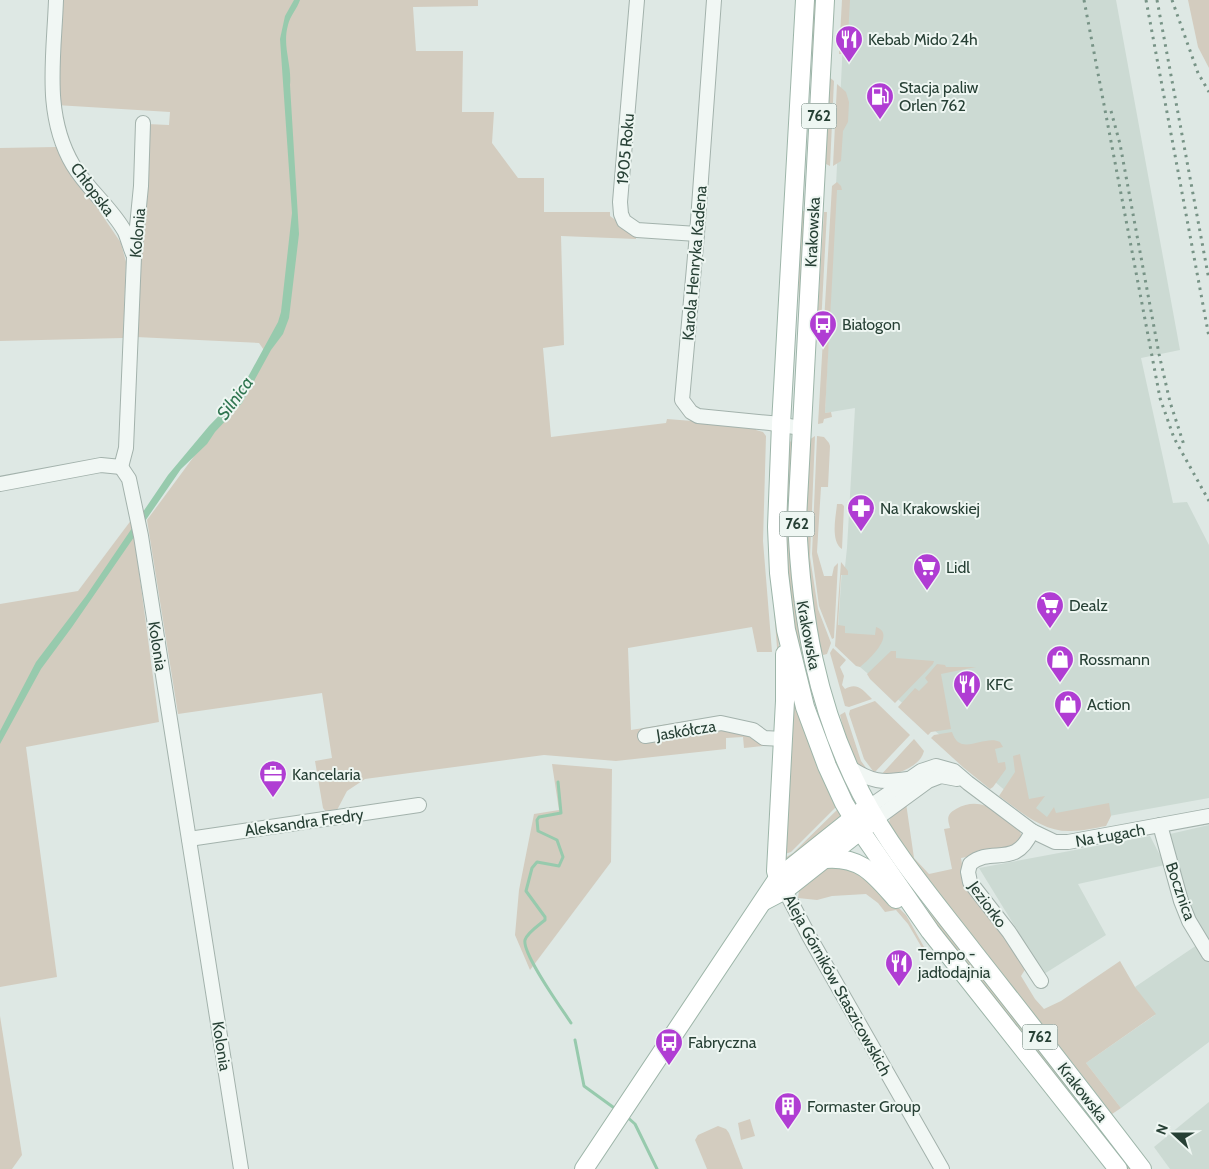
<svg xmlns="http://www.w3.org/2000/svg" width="1209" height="1169" viewBox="0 0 1209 1169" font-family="Cabin,sans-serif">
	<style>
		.built { fill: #ccdad3 }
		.green { fill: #d3ccbf }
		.water { fill: #97caad }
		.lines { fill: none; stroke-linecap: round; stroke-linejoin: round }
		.stream { stroke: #97caad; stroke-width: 3 }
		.minor-casing { stroke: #a3b2ac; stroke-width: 16 }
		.major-casing { stroke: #9db5a9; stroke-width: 20 }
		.minor { stroke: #f1f7f4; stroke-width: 14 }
		.major { stroke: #fff; stroke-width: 18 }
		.rail { stroke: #779386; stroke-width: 3; stroke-dasharray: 2.5 5; stroke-linecap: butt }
		.labels { text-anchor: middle; stroke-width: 4; stroke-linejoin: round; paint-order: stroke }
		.shield { fill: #eef6f2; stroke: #63776e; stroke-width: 1 }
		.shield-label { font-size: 15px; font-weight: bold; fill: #274035 }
		.poi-label { font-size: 16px; fill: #274035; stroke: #eef6f2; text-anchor: start }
		.street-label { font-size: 16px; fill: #274035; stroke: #eef6f2 }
		.water-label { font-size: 18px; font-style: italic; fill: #2f7550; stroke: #eef6f2 }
	</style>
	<rect width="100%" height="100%" fill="#dee8e4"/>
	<g class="built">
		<path d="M845 0H1116L1180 350 1141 358 1173 503 1187 502 1209 545V798L1048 827 860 667 837 645 842 568 845 567 847 548 855 408 825 413Z"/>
		<path d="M1209 825V1042L1121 1108 1086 1063 1155 1015 1135 987 1197 945 1170 834Z"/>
		<path d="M1150 836 1165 865 1078 884 1106 935 1044 974 979 868Z"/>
		<path d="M1209 1102V1169H1170L1154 1147Z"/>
	</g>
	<g class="green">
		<path d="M63 0H478V6L413 7 416 51H463L462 112H494L492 143 518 178H544V212H610V216L636 235V239L561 236 564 345 543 348 551 437 666 423 667 419 756 426V430L763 432 766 436 763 541 772 652H757L752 627 628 648 631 730 705 718H717L769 743 763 746 744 748 743 737 726 738V749L616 761 544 755 365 779 347 791 336 812 327 813 323 808 315 761 332 758 322 693 178 714 147 520 212 432 242 403 266 353 259 343 136 337 147 124 169 125 170 112 56 105Z"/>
		<path d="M813 0H819L808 158 812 65Z"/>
		<path d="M842 0H850L847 54H839Z"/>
		<path d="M1188 0H1209V68L1198 47Z"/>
		<path d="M829 77 834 81 830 166 824 163Z"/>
		<path d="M837 84 846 92 849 102 848 122 843 131 841 161 833 166Z"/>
		<path d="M56 147 121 243 126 262 123 338 0 341V148Z"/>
		<path d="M837 182 841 186 842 190H837L825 413 831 412 832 417 824 419 823 423 818 424 832 186Z"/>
		<path d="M800 211H807L794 412 799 308 798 249Z"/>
		<path d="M824 212H827L821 325H817Z"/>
		<path d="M772 432 780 686 769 544V481Z"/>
		<path d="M815 436 810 557 818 609 831 643 827 654 823 655 814 633 804 506 809 440Z"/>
		<path d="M817 436 824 437 829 443 830 446 828 487H821L817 552 824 576H832L834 567 838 563 834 638 832 639 819 606 812 554Z"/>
		<path d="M791 441 793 443 790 512 832 750 816 707 797 643 790 606 784 544 789 443Z"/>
		<path d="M837 504H842L844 506 842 549C830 541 836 516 837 504Z"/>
		<path d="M132 519 159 722 26 747 57 977 0 987V604L78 591Z"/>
		<path d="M841 562 848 571V575H841L838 625 845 626V633L875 635 876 627C897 634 868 661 860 667L856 666 835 646Z"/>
		<path d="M833 648 846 660 840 667 844 676 842 685 845 689C857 682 863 690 872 699L849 707 845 706 830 653Z"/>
		<path d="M891 651H896V658L934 661 933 664 895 703 870 679 867 674Z"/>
		<path d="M937 664 945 665 946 667H976L941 674 951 729 931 732 928 735 898 707 915 688 919 691 928 682 925 678Z"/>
		<path d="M792 690 838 805 791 852 785 854Z"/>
		<path d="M875 701 910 735 875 772 873 771 864 759 849 714 850 710Z"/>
		<path d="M845 712 861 761 872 776 858 766 848 747 840 715Z"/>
		<path d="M952 732C960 758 984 734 1000 742L1003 747 995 749 998 763 1005 762 1006 769 993 787 990 789 964 768 931 738 934 735Z"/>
		<path d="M914 739 924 751C920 768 894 775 879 777Z"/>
		<path d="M1020 754 1029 799 1045 796 1036 808 1047 817 1054 807 1056 813 1109 803 1111 816 1106 826C1094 828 1083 831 1071 831 1043 832 1021 812 999 796L1015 772 1013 756Z"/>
		<path d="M552 764 612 769 611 862 530 970 515 935 519 890 534 814 559 810Z"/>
		<path d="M906 803 914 858 929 874 952 869 944 829 950 828C947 818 947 814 956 809 983 794 1000 815 1020 830L1022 840 1013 848 961 858 964 877 1026 968 1021 976 1035 999 1044 1009 1061 1001 1120 961 1135 987 1156 1014 1086 1063 1121 1108 1112 1114C1039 1018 960 925 889 828 888 814 896 810 906 803Z"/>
		<path d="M840 807 845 816 786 862 785 858 793 853Z"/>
		<path d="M872 834 919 900 947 932 1135 1169H1127L911 896Z"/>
		<path d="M824 866 858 868 906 915 928 954 925 953 908 924 896 910 885 912 878 903 866 894 832 896 817 900 798 898 799 890Z"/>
		<path d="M0 1016 22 1155 12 1169H0Z"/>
		<path d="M750 1119 755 1136 741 1140 738 1123Z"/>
		<path d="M718 1126 726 1129 729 1133 743 1169H707L695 1140 698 1135Z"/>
	</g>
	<path class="water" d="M294 0H300C297 9 290 16 288 25 282 46 292 64 290 85L299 234 289 318 283 334 271 350 242 403 215 432 207 444 181 469 72 627 41 669 0 744V731L36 662 86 596 168 475 209 426 237 397 278 322 281 312 292 213 280 39 285 16Z"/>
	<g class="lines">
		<g class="stream">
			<path d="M558 782 561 813 539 817 537 820 538 831 557 840 563 857 559 866 537 862 532 868 526 891 545 917V920C539 925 527 933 525 940 522 954 562 1009 571 1023"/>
			<path d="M575 1040 584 1086 617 1110"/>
			<path d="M626 1116 635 1124 657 1169"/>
		</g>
		<g class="minor-casing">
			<g id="minor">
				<path d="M56 0C54 57 43 114 73 165 88 190 112 208 125 232 128 239 130 247 133 254"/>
				<path d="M637 0 620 202 621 214 624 221 637 230 697 234"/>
				<path d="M714 0 697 234 682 400 691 412 698 416 770 423 801 428"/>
				<path d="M121 467 129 479 141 536 241 1169"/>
				<path d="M121 467 126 448 134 257 141 186 143 123"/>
				<path d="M0 484 101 465 121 467"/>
				<path d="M645 736 721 723 753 730 764 738 783 739"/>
				<path d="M849 767C871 782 882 783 908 779"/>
				<path d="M869 807 921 771 936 766 954 771 968 783 1032 831 1055 842H1068L1209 816"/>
				<path d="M876 819 928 781 941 776 957 779"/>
				<path d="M1160 825 1181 901 1189 921 1209 954"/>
				<path d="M1032 831C1015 870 992 845 970 864L968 872 970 882 1009 932 1041 981"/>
				<path d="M189 839 419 805"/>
				<path d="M780 881 809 936 942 1169"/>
			</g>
		</g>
		<g class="major-casing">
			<g id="major">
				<path d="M805 0 781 424 777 527 779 573 786 630 805 707 827 766 844 803 860 830 930 931 1118 1169"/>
				<path d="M825 0 797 519C801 617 816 705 861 793 891 851 935 902 975 954 1031 1025 1087 1097 1142 1169"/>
				<path d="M825 859C861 856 874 874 896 899"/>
				<path d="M778 878 776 871 785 701V654"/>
				<path d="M764 901 785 890 870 823"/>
				<path d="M584 1169 778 878 862 811"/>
			</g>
		</g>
		<use href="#minor" class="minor"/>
		<use href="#major" class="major"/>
		<g class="rail">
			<path d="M1084 0 1160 398 1174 438 1209 501"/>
			<path d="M1146 0 1209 337"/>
			<path d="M1157 0 1209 280"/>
			<path d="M1172 0 1198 73 1209 92"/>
			<path d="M1111 111 1120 144 1159 354 1170 402 1184 445"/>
		</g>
	</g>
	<defs>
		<g id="restaurant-pin" transform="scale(1.4375)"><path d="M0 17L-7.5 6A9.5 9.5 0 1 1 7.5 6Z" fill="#b03dd3" stroke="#eef6f2"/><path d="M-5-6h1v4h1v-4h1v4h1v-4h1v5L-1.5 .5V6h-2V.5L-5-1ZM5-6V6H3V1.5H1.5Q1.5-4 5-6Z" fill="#fff"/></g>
		<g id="fuel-pin" transform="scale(1.4375)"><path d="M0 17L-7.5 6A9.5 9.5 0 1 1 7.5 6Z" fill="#b03dd3" stroke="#eef6f2"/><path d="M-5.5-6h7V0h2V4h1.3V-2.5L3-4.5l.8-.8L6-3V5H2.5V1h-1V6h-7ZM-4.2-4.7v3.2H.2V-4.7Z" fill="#fff"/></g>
		<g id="bus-pin" transform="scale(1.4375)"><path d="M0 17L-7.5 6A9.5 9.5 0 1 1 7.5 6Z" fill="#b03dd3" stroke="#eef6f2"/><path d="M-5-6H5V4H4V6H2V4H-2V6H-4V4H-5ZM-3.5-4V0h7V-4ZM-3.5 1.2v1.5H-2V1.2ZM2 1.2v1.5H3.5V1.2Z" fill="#fff"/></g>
		<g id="pharmacy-pin" transform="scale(1.4375)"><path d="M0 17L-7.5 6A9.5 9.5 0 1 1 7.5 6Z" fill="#b03dd3" stroke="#eef6f2"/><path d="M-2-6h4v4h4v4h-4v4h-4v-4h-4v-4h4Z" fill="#fff"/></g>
		<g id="supermarket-pin" transform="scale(1.4375)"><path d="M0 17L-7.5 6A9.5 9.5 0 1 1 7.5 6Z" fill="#b03dd3" stroke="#eef6f2"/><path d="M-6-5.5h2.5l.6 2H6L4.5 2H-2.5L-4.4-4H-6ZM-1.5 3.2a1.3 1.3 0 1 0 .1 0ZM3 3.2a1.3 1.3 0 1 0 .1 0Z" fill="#fff"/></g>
		<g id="shop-pin" transform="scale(1.4375)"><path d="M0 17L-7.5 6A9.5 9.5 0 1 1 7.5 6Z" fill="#b03dd3" stroke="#eef6f2"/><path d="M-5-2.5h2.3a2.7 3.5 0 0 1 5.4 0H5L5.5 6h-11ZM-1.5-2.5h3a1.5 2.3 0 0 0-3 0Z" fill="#fff"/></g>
		<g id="office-pin" transform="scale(1.4375)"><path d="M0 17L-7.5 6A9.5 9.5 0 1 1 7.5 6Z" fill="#b03dd3" stroke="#eef6f2"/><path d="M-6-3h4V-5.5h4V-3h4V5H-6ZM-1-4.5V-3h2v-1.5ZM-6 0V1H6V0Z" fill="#fff"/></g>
		<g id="building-pin" transform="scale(1.4375)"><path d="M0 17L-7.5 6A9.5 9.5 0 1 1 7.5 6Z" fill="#b03dd3" stroke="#eef6f2"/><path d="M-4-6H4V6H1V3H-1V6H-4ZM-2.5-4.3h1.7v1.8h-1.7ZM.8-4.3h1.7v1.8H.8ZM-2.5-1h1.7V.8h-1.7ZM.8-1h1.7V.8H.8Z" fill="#fff"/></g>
	</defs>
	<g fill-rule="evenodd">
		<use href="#restaurant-pin" x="849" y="39"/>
		<use href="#fuel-pin" x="880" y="96"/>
		<use href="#bus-pin" x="823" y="324"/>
		<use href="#pharmacy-pin" x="861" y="508"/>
		<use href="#supermarket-pin" x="927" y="567"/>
		<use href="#supermarket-pin" x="1050" y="605"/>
		<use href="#shop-pin" x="1060" y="659"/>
		<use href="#restaurant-pin" x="967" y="684"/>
		<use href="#shop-pin" x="1068" y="704"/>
		<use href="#office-pin" x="273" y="774"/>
		<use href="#restaurant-pin" x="899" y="963"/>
		<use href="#bus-pin" x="669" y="1042"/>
		<use href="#building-pin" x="788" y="1106"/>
	</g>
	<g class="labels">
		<g class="shield">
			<rect x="801.5" y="103.5" width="35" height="25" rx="4"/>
			<rect x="779.5" y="511.5" width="35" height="25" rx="4"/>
			<rect x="1022.5" y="1024.5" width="35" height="25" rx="4"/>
		</g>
		<g class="shield-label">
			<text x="819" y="121">762</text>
			<text x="797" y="529">762</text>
			<text x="1040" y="1042">762</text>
		</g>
		<g class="poi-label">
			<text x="868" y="45">Kebab Mido 24h</text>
			<text x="899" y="93">Stacja paliw<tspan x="899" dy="18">Orlen 762</tspan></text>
			<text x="842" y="330">Białogon</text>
			<text x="880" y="514">Na Krakowskiej</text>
			<text x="946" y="573">Lidl</text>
			<text x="1069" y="611">Dealz</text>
			<text x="1079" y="665">Rossmann</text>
			<text x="986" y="690">KFC</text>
			<text x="1087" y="710">Action</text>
			<text x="292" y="780">Kancelaria</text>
			<text x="918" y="960">Tempo -<tspan x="918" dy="18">jadłodajnia</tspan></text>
			<text x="688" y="1048">Fabryczna</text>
			<text x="807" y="1112">Formaster Group</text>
		</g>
		<g class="street-label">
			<text transform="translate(625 149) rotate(-85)" y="6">1905 Roku</text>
			<text transform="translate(93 189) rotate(53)" y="6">Chłopska</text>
			<text transform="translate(812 232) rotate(-87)" y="6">Krakowska</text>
			<text transform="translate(137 233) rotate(-85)" y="6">Kolonia</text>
			<text transform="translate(694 263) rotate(-85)" y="6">Karola Henryka Kadena</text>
			<text transform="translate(809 635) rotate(79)" y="6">Krakowska</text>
			<text transform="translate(158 646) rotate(81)" y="6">Kolonia</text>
			<text transform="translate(686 730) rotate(-9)" y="6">Jaskółcza</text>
			<text transform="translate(304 822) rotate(-8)" y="6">Aleksandra Fredry</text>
			<text transform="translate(1110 835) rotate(-10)" y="6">Na Ługach</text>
			<text transform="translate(1181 891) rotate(71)" y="6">Bocznica</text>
			<text transform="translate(988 904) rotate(54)" y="6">Jeziorko</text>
			<text transform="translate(838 985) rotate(61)" y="6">Aleja Górników Staszicowskich</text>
			<text transform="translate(222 1046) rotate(81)" y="6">Kolonia</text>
			<text transform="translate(1083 1092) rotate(52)" y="6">Krakowska</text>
		</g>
		<g class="water-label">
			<text transform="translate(235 398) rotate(-54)" y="6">Silnica</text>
		</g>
	</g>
	<g transform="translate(1174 1134) rotate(291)" stroke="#eef6f2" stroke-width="4" paint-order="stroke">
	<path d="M0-4L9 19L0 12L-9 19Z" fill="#274035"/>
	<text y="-8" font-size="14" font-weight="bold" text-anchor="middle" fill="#274035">N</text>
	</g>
</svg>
